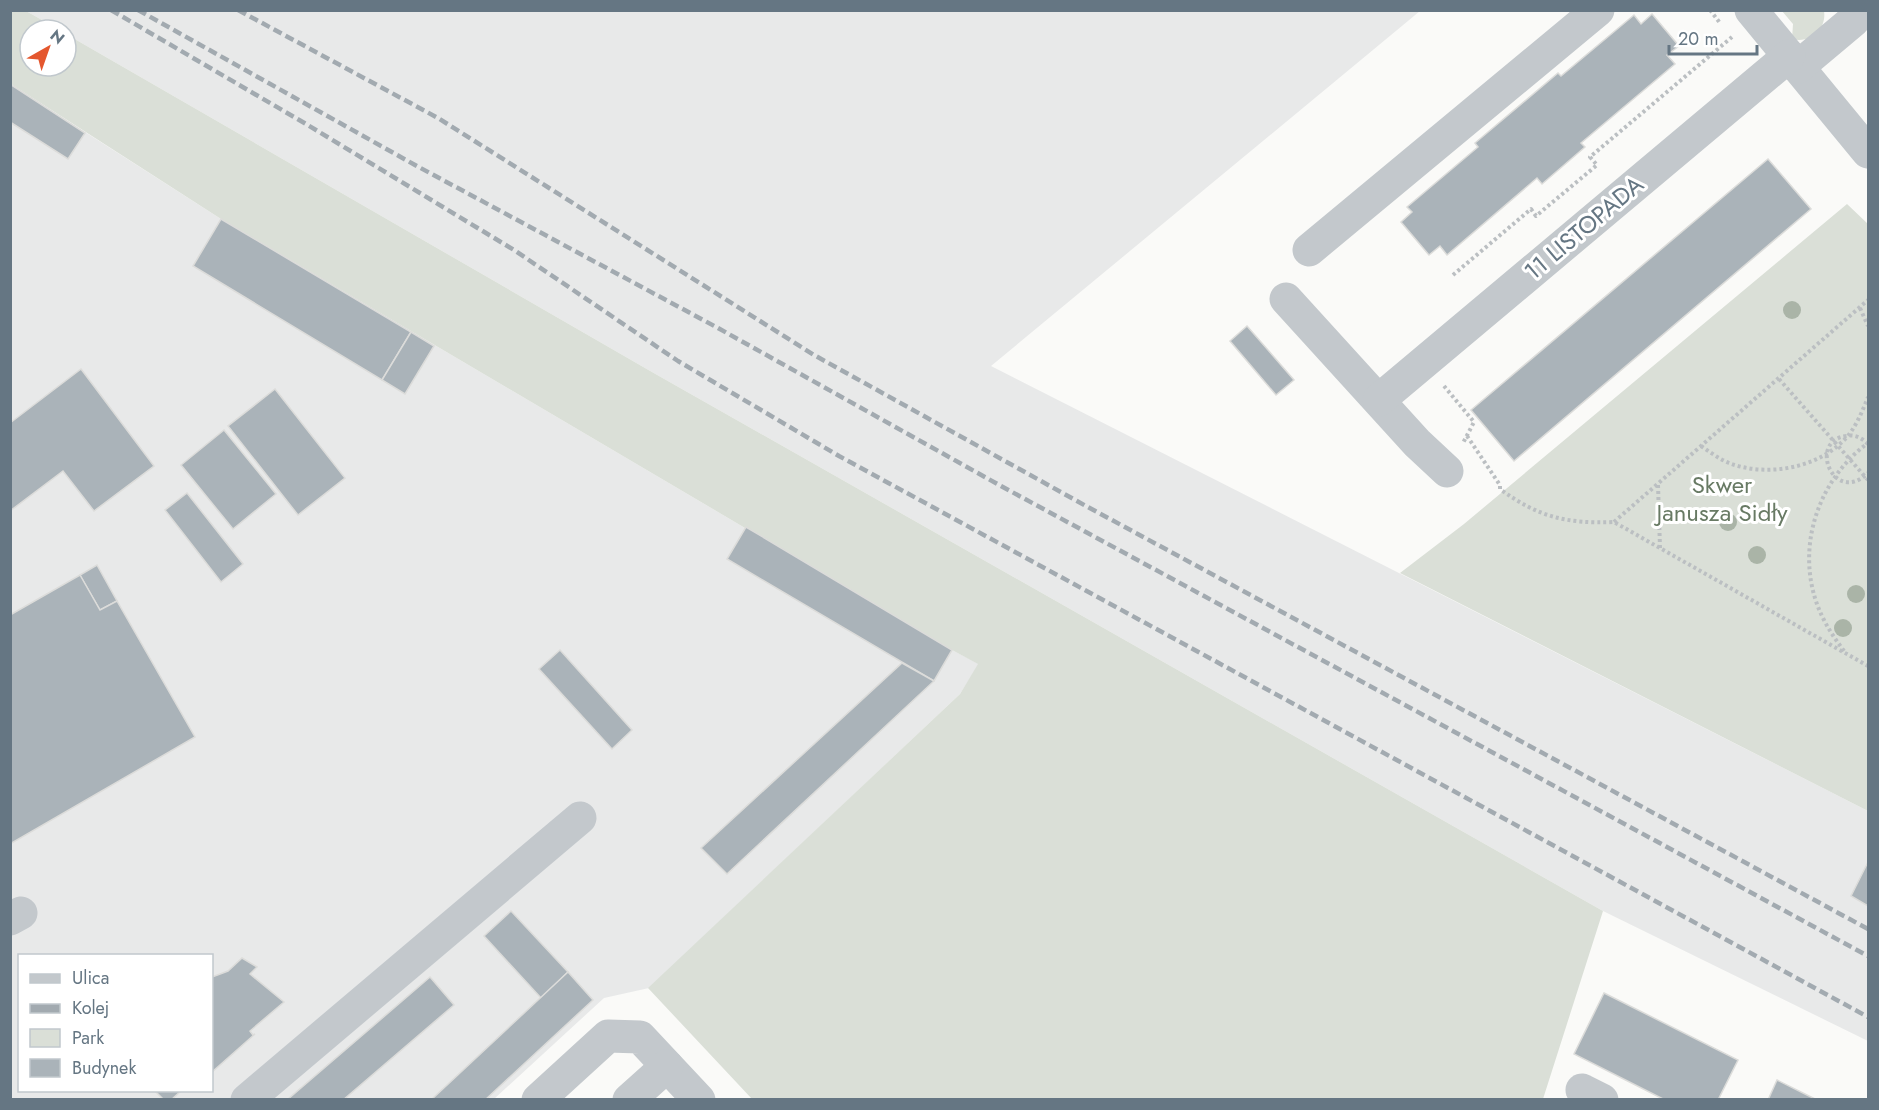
<svg xmlns="http://www.w3.org/2000/svg" width="1879" height="1110" viewBox="0 0 1879 1110" font-family="Jost,sans-serif">
	<style>
		.built { fill: #e8e9e9; fill-rule: evenodd }
		.green { fill: #dadfd7 }
		.building { fill: #aab3b9; stroke: #dcdcda; stroke-width: 1.5 }
		.lines { fill: none; stroke-linecap: round; stroke-linejoin: round }
		.path { stroke: #bbbfc2; stroke-width: 4; stroke-dasharray: 3 3; stroke-linecap: butt }
		.minor { stroke: #c3c8cc; stroke-width: 33 }
		.rail { stroke: #a2aab0; stroke-width: 4.5; stroke-dasharray: 9 4.5; stroke-linecap: butt }
		.tree { fill: #aab4a7 }
		.labels { text-anchor: middle; stroke-width: 6; stroke-linejoin: round; paint-order: stroke }
		.street-label { font-size: 24px; fill: #657683; stroke: #fff }
		.park-label { font-size: 24px; fill: #687a64; stroke: #fff }
	</style>
	<rect width="100%" height="100%" fill="#fafaf8"/>
	<g class="built">
		<path d="M26 11H1420L991 366 1868 811V1041L1603 911 652 372 66 34V30H60Z"/>
		<path d="M10 84 221 219 952 650 979 664 960 694 649 988 604 998 494 1099H11ZM20 956H212V1090H20Z"/>
	</g>
	<g class="green">
		<path d="M10 11H26L60 30H30V66H66V34L652 372 1603 911 1543 1099H752L648 988 960 694 978 664 952 650 221 219 11 84Z"/>
		<path d="M1782 11H1824C1827 29 1810 44 1792 39L1793 24Z"/>
		<path d="M1847 204 1868 224V811L1400 573 1464 524Z"/>
	</g>
	<g class="building">
		<path d="M1652 14 1679 46 1667 55 1675 64 1581 143 1585 147 1542 184 1537 178 1447 255 1440 246 1429 255 1401 222 1412 212 1407 207 1478 147 1475 143 1558 73 1561 76 1634 15 1641 24Z"/>
		<path d="M10 84 85 133 68 159 10 122Z"/>
		<path d="M1768 159 1811 209 1514 461 1471 410Z"/>
		<path d="M221 219 411 332 382 380 193 266Z"/>
		<path d="M1247 326 1294 380 1276 395 1230 341Z"/>
		<path d="M411 332 434 346 405 394 382 380Z"/>
		<path d="M81 369 154 466 94 511 63 471 10 511V423Z"/>
		<path d="M275 389 345 478 298 515 228 426Z"/>
		<path d="M224 430 276 494 233 529 181 465Z"/>
		<path d="M187 493 243 564 221 582 165 510Z"/>
		<path d="M746 527 952 650 934 681 727 559Z"/>
		<path d="M97 565 117 601 100 610 80 575Z"/>
		<path d="M80 575 100 610 117 601 195 737 10 844V615Z"/>
		<path d="M560 650 632 730 612 749 539 669Z"/>
		<path d="M902 663 934 681 727 874 701 848Z"/>
		<path d="M1868 862V906L1851 896Z"/>
		<path d="M511 911 568 972 541 998 484 936Z"/>
		<path d="M242 958 257 967 250 974 284 1002 250 1031 253 1035 255 1034 212 1072V977L228 971Z"/>
		<path d="M568 972 593 1000 485 1100H431Z"/>
		<path d="M430 977 454 1005 343 1100H287Z"/>
		<path d="M1604 993 1738 1060 1718 1100H1665L1574 1054Z"/>
		<path d="M1777 1080 1817 1100H1768Z"/>
		<path d="M154 1090H182L171 1100H164Z"/>
	</g>
	<g class="lines">
		<g class="path">
			<path d="M1710 10 1720 23"/>
			<path d="M1453 275 1531 209 1536 216 1597 165 1590 157 1732 37"/>
			<path d="M1860 308 1868 326"/>
			<path d="M1779 379 1868 480"/>
			<path d="M1444 386 1474 422 1463 443"/>
			<path d="M1467 436 1500 485V489C1538 517 1567 524 1614 522L1868 666"/>
			<path d="M1868 444C1862 438 1855 434 1846 436 1807 441 1834 506 1868 473"/>
			<path d="M1701 446C1710 452 1719 459 1729 463 1765 477 1815 469 1843 441 1855 430 1862 412 1868 397"/>
			<path d="M1658 485 1660 548"/>
			<path d="M1614 522 1868 300"/>
			<path d="M1844 651C1836 640 1828 629 1822 616 1793 555 1815 482 1868 443"/>
		</g>
		<g class="minor">
			<path d="M1751 10 1868 152"/>
			<path d="M1798 67 1854 20"/>
			<path d="M1309 250 1598 10"/>
			<path d="M1286 299 1417 443 1447 471"/>
			<path d="M1379 400 1789 56"/>
			<path d="M10 919 21 913"/>
			<path d="M1582 1090 1602 1100"/>
			<path d="M247 1100 580 818"/>
			<path d="M538 1100 608 1036 640 1037 699 1100"/>
			<path d="M629 1100 667 1066"/>
		</g>
		<g class="rail">
			<path d="M111 10 306 124 514 250 678 361 839 456 1868 1017"/>
			<path d="M138 10 415 165 718 328 1001 486 1868 956"/>
			<path d="M238 10 438 118 814 355 1086 506 1868 929"/>
		</g>
	</g>
	<g class="tree">
		<circle cx="1792" cy="310" r="9"/>
		<circle cx="1728" cy="522" r="9"/>
		<circle cx="1757" cy="555" r="9"/>
		<circle cx="1856" cy="594" r="9"/>
		<circle cx="1843" cy="628" r="9"/>
	</g>
	<g class="labels">
		<g class="street-label">
			<text transform="translate(1584 228) rotate(-40)" y="8">11 LISTOPADA</text>
		</g>
		<g class="park-label">
			<text x="1722" y="493">Skwer<tspan x="1722" dy="28">Janusza Sidły</tspan></text>
		</g>
	</g>
	<rect width="1879" height="1110" fill="none" stroke="#657683" stroke-width="24"/>
	<rect x="18" y="954" width="195" height="138" fill="#ffffff" stroke="#c1c8cd" stroke-width="1.5"/>
	<rect x="30" y="974" width="30" height="9" fill="#c3c8cc" stroke="#c1c8cd" stroke-width="1.5"/>
	<text x="72" y="984" font-size="18" fill="#657683">Ulica</text>
	<rect x="30" y="1004" width="30" height="9" fill="#a2aab0" stroke="#c1c8cd" stroke-width="1.5"/>
	<text x="72" y="1014" font-size="18" fill="#657683">Kolej</text>
	<rect x="30" y="1029" width="30" height="18" fill="#dadfd7" stroke="#c1c8cd" stroke-width="1.5"/>
	<text x="72" y="1044" font-size="18" fill="#657683">Park</text>
	<rect x="30" y="1059" width="30" height="18" fill="#aab3b9" stroke="#c1c8cd" stroke-width="1.5"/>
	<text x="72" y="1074" font-size="18" fill="#657683">Budynek</text>
	<g transform="translate(48 48) rotate(40)"><circle r="28" fill="#ffffff" stroke="#c1c8cd" stroke-width="1.5"/>
	<path d="M0-4.5L10 22L0 15L-10 22Z" fill="#e4572e"/>
	<text y="-9" font-size="16" font-weight="bold" text-anchor="middle" fill="#657683">N</text>
	</g>
	<path d="M1669 45v9h88v-9" fill="none" stroke="#657683" stroke-width="3"/>
	<text x="1678" y="45" font-size="18" fill="#657683" stroke="#ffffff" stroke-width="4.5" paint-order="stroke">20 m</text>
</svg>
